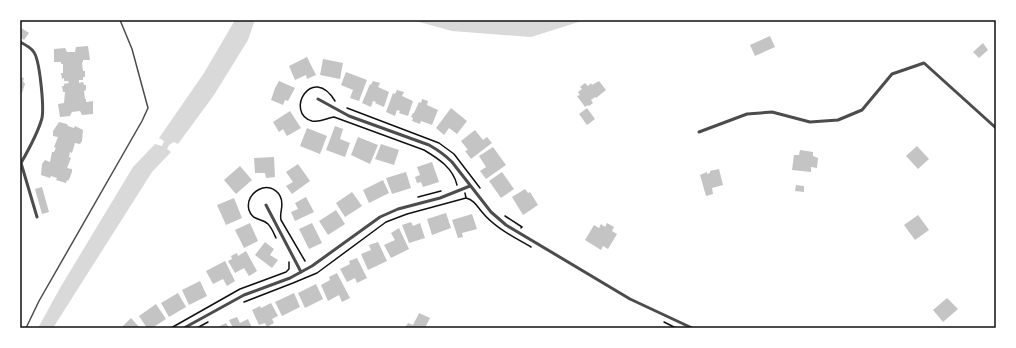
<svg xmlns="http://www.w3.org/2000/svg" width="1016" height="348" viewBox="0 0 1016 348" font-family="'Source Sans 3',sans-serif">
	<style>
		.water { fill: #d9d9d9 }
		.building { fill: #c4c4c4 }
		.lines { fill: none; stroke-linecap: round; stroke-linejoin: round }
		.path { stroke: #111; stroke-width: 1.5 }
		.service { stroke: #4c4c4c; stroke-width: 1.5 }
		.minor { stroke: #4c4c4c; stroke-width: 3 }
		.neatline { fill: none; stroke: #111; stroke-width: 1.5 }
	</style>
	<rect width="100%" height="100%" fill="#fff"/>
	<g class="water">
		<path d="M235 20H255L248 40 214 95 178 144 174 142 169 145 167 149 171 152 152 172 53 328H38L60 288 133 167 155 144 162 146 164 141 159 138 204 73Z"/>
		<path d="M412 20H585L531 37 452 31Z"/>
	</g>
	<g class="building">
		<path d="M20 27 29 33 24 40 20 37Z"/>
		<path d="M770 36 775 47 755 56 750 45Z"/>
		<path d="M983 43 988 50 979 58 973 52Z"/>
		<path d="M88 46 90 60H83V62L82 63 83 71H85V77H83V80H79V83L83 82 84 85H86V90L84 91 85 99H86V102L93 101V114L82 115 80 111 72 112 70 116 60 117 58 104 64 103 65 92H63L62 86H64V84L69 83 68 81H64V78L62 79 61 73H63V64H61V62H54V49L65 48 67 52H75L76 47Z"/>
		<path d="M307 57 316 75 307 79 306 75 295 80 289 66Z"/>
		<path d="M323 59 343 63 340 79 320 75Z"/>
		<path d="M346 72 367 80 359 101 350 98 353 90 341 85Z"/>
		<path d="M20 77 24 78 23 81 25 84 22 93H20Z"/>
		<path d="M279 81 295 88 288 101 285 100 283 105 271 100 275 88Z"/>
		<path d="M373 81 380 83 378 87 389 92 384 107 375 103 376 102 373 101 371 107 362 103 370 84 371 85Z"/>
		<path d="M599 81 606 90 596 98 595 97 591 100 593 103 589 106 588 105 585 107 577 96 580 95 578 92 582 89 580 87 585 83 588 86 591 83 592 85Z"/>
		<path d="M397 90 404 92 402 96 413 101 408 116 399 113 400 111 397 110 395 116 386 112 393 93 395 94Z"/>
		<path d="M422 99 428 101 427 105 438 110 432 125 421 121 420 124 412 121 413 118 411 117 413 113H414L419 102 421 103Z"/>
		<path d="M451 108 467 121 457 134 449 128 444 135 436 128Z"/>
		<path d="M587 108 595 119 587 125 579 114Z"/>
		<path d="M290 111 301 128 287 136 283 129 279 132 273 122Z"/>
		<path d="M59 122 67 124 68 126 74 128 75 126 83 130 82 141 80 144 75 143 72 153 70 152 69 157 71 158 67 168 72 169V172L70 177 68 181 67 180 66 183 56 180 57 178 51 176 50 178 41 175 42 164 45 160 50 162 52 152H54L56 148 54 147 58 137 53 136V131Z"/>
		<path d="M335 126 343 129 340 139 350 143 345 157 326 150Z"/>
		<path d="M307 128 327 136 320 154 300 146Z"/>
		<path d="M475 130 483 140 487 137 492 143 471 159 465 151 468 150 461 141Z"/>
		<path d="M358 137 378 145 370 164 351 155Z"/>
		<path d="M381 144 399 150 394 165 375 159Z"/>
		<path d="M917 146 929 159 918 169 906 156Z"/>
		<path d="M493 147 506 165 486 179 480 171 486 167 479 156Z"/>
		<path d="M800 150 813 152V156L818 158 817 168 811 167V172L792 170 794 155H799Z"/>
		<path d="M274 157 275 177 266 178 265 173H255L254 158Z"/>
		<path d="M432 162 439 182 423 187 421 182 417 183 415 177 420 175 417 167Z"/>
		<path d="M298 164 310 181 292 194 286 186 293 182 286 172Z"/>
		<path d="M240 166 252 180 236 194 224 180Z"/>
		<path d="M719 169 723 185 712 188 713 194 706 196 700 175 707 172V174L710 173V171Z"/>
		<path d="M406 172 411 188 392 194 386 178Z"/>
		<path d="M502 172 514 189 501 198 489 181Z"/>
		<path d="M383 180 389 193 369 203 363 190Z"/>
		<path d="M796 185 804 186V192L795 191Z"/>
		<path d="M42 187 49 212 42 214 35 189Z"/>
		<path d="M525 189 528 193 530 192 538 205 523 215 512 197Z"/>
		<path d="M352 192 362 206 345 217 336 203Z"/>
		<path d="M306 197 314 212 295 221 291 212 298 209 295 203Z"/>
		<path d="M234 198 242 218 226 225 217 205Z"/>
		<path d="M336 210 345 224 328 235 319 221Z"/>
		<path d="M446 213 451 228 432 235 427 219Z"/>
		<path d="M472 214 477 229 462 233 463 237 458 238 452 220Z"/>
		<path d="M918 215 929 230 915 240 904 225Z"/>
		<path d="M411 222 413 226 420 223 425 238 409 243 402 225Z"/>
		<path d="M250 223 258 241 244 248 235 230Z"/>
		<path d="M312 223 322 243 309 249 299 229Z"/>
		<path d="M607 223 614 227 612 231 617 234 608 249 603 246 601 250 585 240 594 225 599 228 601 224 605 227Z"/>
		<path d="M399 228 409 249 391 258 384 245 395 240 391 233Z"/>
		<path d="M265 242 274 249 270 255 278 260 272 268 255 255Z"/>
		<path d="M378 242 387 261 368 270 361 254 371 250 369 245Z"/>
		<path d="M246 251 257 271 249 276 244 268 235 273 228 261 232 259 231 256 237 253 238 256Z"/>
		<path d="M357 258 367 278 357 283 355 278 347 282 340 269 350 264 349 261Z"/>
		<path d="M225 261 235 281 227 286 223 279 213 284 206 271Z"/>
		<path d="M337 273 350 298 342 302 339 295 328 301 321 285 330 280 329 277Z"/>
		<path d="M200 281 207 296 189 305 182 290Z"/>
		<path d="M316 284 323 299 305 308 298 293Z"/>
		<path d="M178 293 186 307 169 317 161 303Z"/>
		<path d="M294 293 300 307 282 316 275 302Z"/>
		<path d="M947 298 958 309 943 322 933 310Z"/>
		<path d="M271 303 278 316 272 319 274 323 267 327 265 323 259 325 252 310 260 306 261 308Z"/>
		<path d="M156 304 166 319 152 328H147L139 316Z"/>
		<path d="M419 313 430 318 425 328H405L408 323 413 325Z"/>
		<path d="M237 317 240 323 248 319 252 328H233L229 320Z"/>
		<path d="M131 318 140 328H121Z"/>
		<path d="M226 323 229 328H216Z"/>
	</g>
	<g class="lines">
		<g class="path">
			<path d="M335 101C312 63 284 113 312 121 320 123 326 118 334 117L424 150C439 159 453 168 457 185"/>
			<path d="M347 108 439 143 454 154 480 188"/>
			<path d="M465 193 466 198C474 200 477 206 482 212 495 228 514 237 531 247"/>
			<path d="M418 197 441 191"/>
			<path d="M505 216 522 227 521 228"/>
			<path d="M276 238C274 234 272 228 268 224 262 218 252 221 249 210 244 192 270 178 280 196 285 204 279 212 281 220L305 261"/>
			<path d="M244 302 293 283 317 273 386 222 407 214 466 198"/>
			<path d="M664 322 676 328"/>
			<path d="M171 328 240 289 286 272 289 269V262"/>
			<path d="M197 328 208 322"/>
		</g>
		<path class="service" d="M26 328 39 301 142 121 148 108 132 49 120 20"/>
		<g class="minor">
			<path d="M20 42C24 44 30 47 33 51 40 58 44 107 42 118 38 133 29 149 21 163H20"/>
			<path d="M318 99 349 116 429 145C438 150 445 155 452 162L491 212 506 225 630 299 692 328"/>
			<path d="M699 132 747 114 772 112 810 122 838 120 862 110 892 74 924 63 996 128"/>
			<path d="M21 163 37 217"/>
			<path d="M266 205 301 272"/>
			<path d="M184 328 244 295 290 278 312 266 380 217 398 209 440 198 470 186"/>
		</g>
	</g>
	<rect width="1016" height="348" fill="none" stroke="#ffffff" stroke-width="42"/>
	<rect x="21" y="21" width="974" height="306" class="neatline"/>
</svg>
